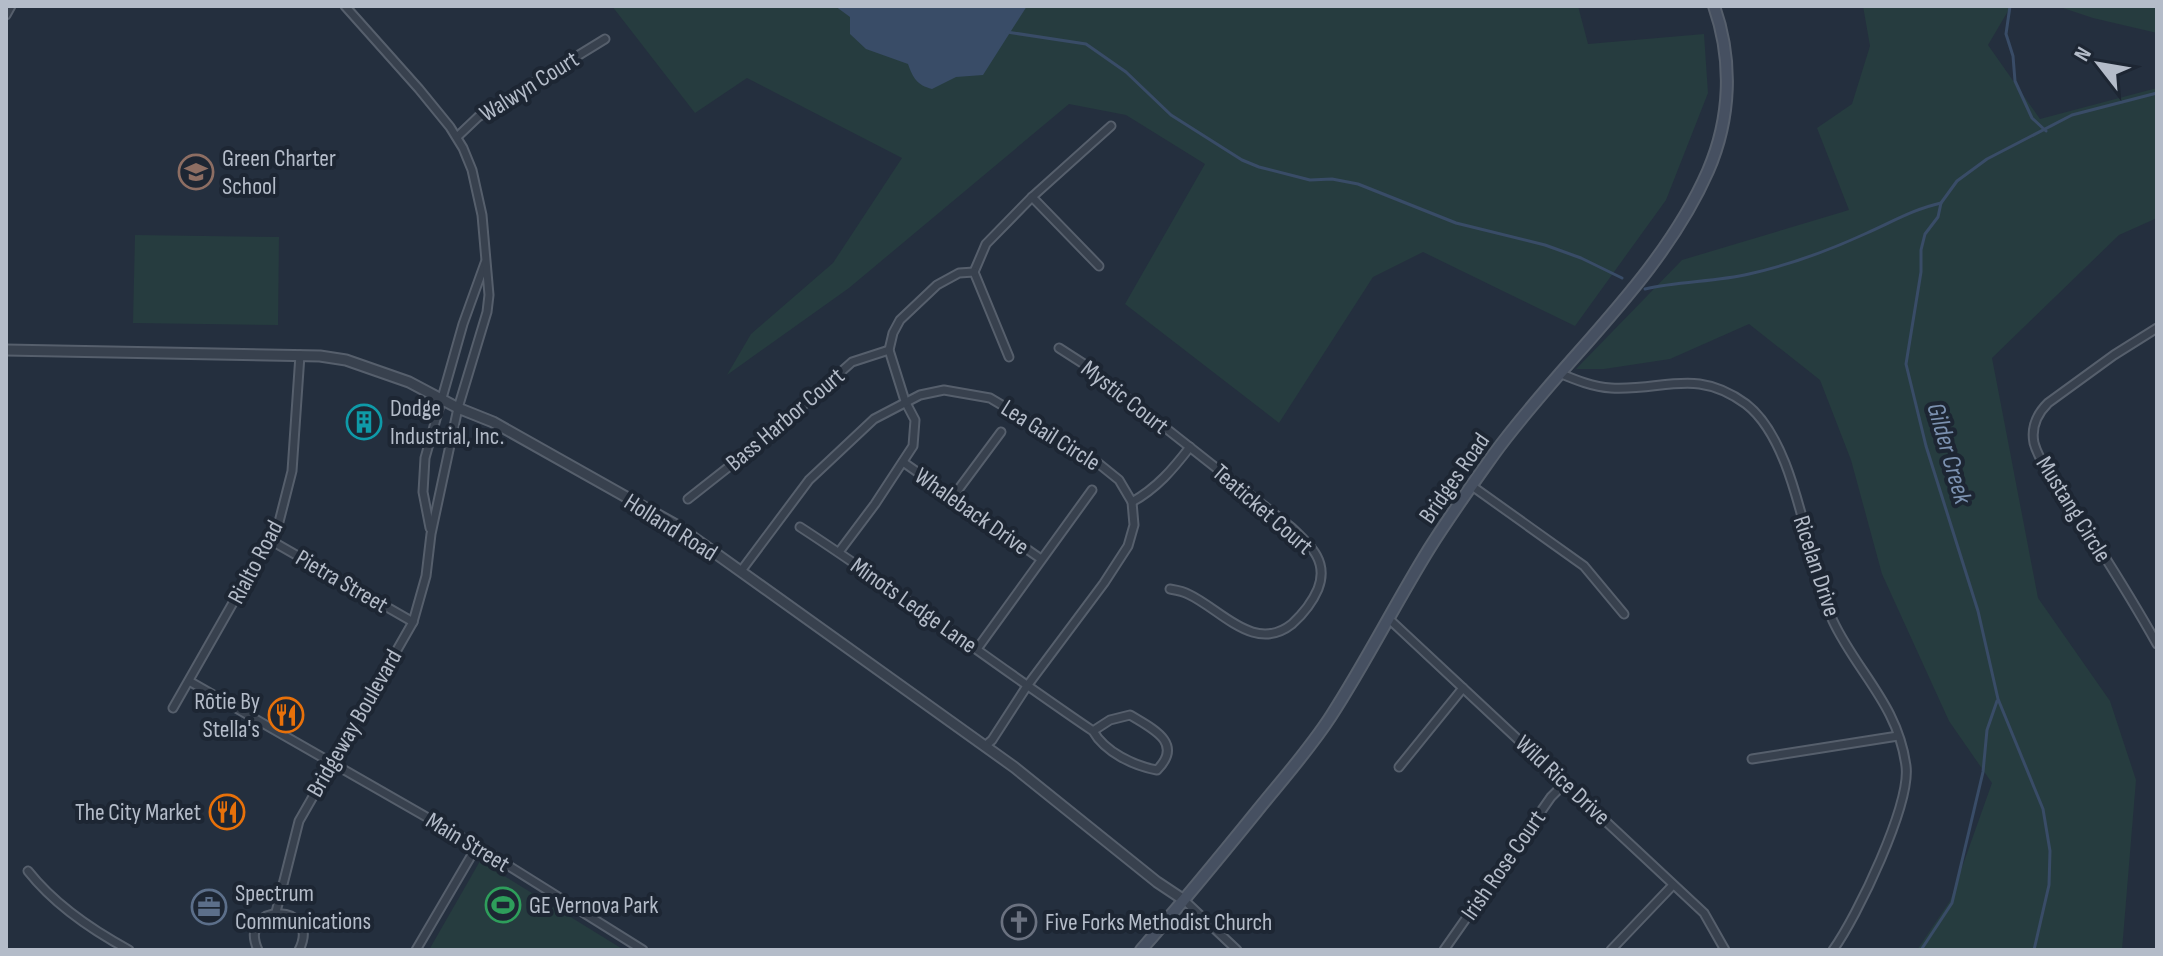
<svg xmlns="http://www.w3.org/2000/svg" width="2163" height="956" viewBox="0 0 2163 956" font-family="'Sofia Sans Condensed',sans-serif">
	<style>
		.green { fill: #263c3f }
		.water { fill: #394c67 }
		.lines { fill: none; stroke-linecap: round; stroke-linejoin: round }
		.stream { stroke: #394c67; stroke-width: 3 }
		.minor-casing { stroke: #565f6c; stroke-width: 11 }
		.tertiary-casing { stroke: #565f6c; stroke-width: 13 }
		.secondary-casing { stroke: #565f6c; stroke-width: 14 }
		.minor { stroke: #38414e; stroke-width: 7 }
		.tertiary { stroke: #38414e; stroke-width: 9 }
		.secondary { stroke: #465061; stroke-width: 10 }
		.labels { text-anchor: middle; stroke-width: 8; stroke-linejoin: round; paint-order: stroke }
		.street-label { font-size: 24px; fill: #b4bcc9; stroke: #1d2633 }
		.poi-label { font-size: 24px; fill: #b4bcc9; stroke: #1d2633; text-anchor: start }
		.water-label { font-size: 26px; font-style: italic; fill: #7c92b1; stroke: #1d2633 }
	</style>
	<rect width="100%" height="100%" fill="#242f3e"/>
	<g class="green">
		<path d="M612 6H1578L1588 44 1704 34 1708 93 1666 200 1575 326 1423 252 1373 277 1279 423 1125 304 1205 164 1126 115 1069 104 849 288 727 375 751 334 833 263 902 158 747 78 695 113Z"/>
		<path d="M1863 6H2011L1988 45 2040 119 2157 88V218L2119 235 1992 358 2038 598 2110 701 2136 780 2122 950H1917L1950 901 1992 783 1949 721 1882 574 1851 460 1820 380 1749 324 1670 359 1604 369H1576L1682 260 1849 210 1817 128 1852 104 1870 46Z"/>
		<path d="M2057 6H2157V33L2093 18Z"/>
		<path d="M135 235 279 237 278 325 133 323Z"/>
		<path d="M480 861 624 950H429Z"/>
	</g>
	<path class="water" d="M835 6H1027L983 75 956 77 932 89C917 85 913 78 908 64L866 49 850 34V17Z"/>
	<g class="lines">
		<g class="stream">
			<path d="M2010 6 2006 34 2013 56 2015 81 2032 118 2046 131"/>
			<path d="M1007 32 1086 44 1126 72 1171 115 1242 160 1259 167 1310 180 1332 179 1358 184 1456 223 1545 245 1581 258 1622 278"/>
			<path d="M1645 289C1679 281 1715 282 1749 274 1789 265 1830 250 1867 233 1892 222 1914 209 1941 203"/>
			<path d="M1921 950 1952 903 1983 772 1987 730 1997 701"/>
			<path d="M2034 950 2049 885 2050 851 2043 809 1998 699 1978 611 1926 446 1906 364 1921 272V250L1925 234 1938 217 1941 203 1957 181 1987 159 2072 115 2157 93"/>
		</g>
		<g class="minor-casing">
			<g id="minor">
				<path d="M6 15 11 6"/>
				<path d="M457 137 478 117 605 39"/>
				<path d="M1032 197 1099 266"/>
				<path d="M974 272 986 244 1032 197 1111 126"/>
				<path d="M974 272 1009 357"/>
				<path d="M2157 328 2114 355 2048 403C2037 414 2031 428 2034 443 2041 469 2080 518 2096 543 2117 576 2138 610 2157 644"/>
				<path d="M1059 348 1087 366 1291 527C1310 545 1329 561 1318 589 1312 603 1303 614 1292 624 1254 654 1221 609 1188 594 1183 591 1176 590 1170 589"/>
				<path d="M1559 373C1576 380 1593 387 1611 388 1664 391 1696 367 1746 404 1798 444 1806 561 1833 621 1857 672 1898 705 1906 766 1911 804 1857 917 1833 950"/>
				<path d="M903 462 1041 559"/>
				<path d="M1472 486 1584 566 1624 614"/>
				<path d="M952 498 1001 432"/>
				<path d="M688 499 773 432 852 362 889 350"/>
				<path d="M1132 502C1157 488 1173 469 1190 447"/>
				<path d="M800 527C900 592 994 664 1093 731L1110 720 1130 715C1153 729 1184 743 1157 770 1134 766 1105 752 1093 731"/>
				<path d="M430 528 423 492 425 458 463 324 485 263"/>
				<path d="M270 540 413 622"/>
				<path d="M839 552 875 504 913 446 915 420 905 401 889 350 893 333 900 320 937 285 959 273 974 272"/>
				<path d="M741 571 809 480 874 419 920 395 944 390 990 398 1093 459 1119 480 1132 502 1134 525 1128 546 1104 583 1027 686 992 740 985 746"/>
				<path d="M1389 619 1704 913 1725 950"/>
				<path d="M977 649 1092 490"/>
				<path d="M189 681 477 846 643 950"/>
				<path d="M173 708 279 522 292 471 300 355"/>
				<path d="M1752 759 1898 736"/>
				<path d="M1399 767 1463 688"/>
				<path d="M28 871C54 904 92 930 129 950"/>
				<path d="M1184 900 1237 950"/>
				<path d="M276 912 299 821 413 622 426 576 431 534 458 408 487 312 489 295 482 215 472 170 463 148 450 127 419 89 345 6"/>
				<path d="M258 950C236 901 323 902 299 950"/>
				<path d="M416 950 477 846"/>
				<path d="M1444 950 1551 797 1565 783"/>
				<path d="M1611 950 1673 885"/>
			</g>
		</g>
		<g class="tertiary-casing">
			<path id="tertiary" d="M6 350 320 356 346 360 409 382 458 408 493 422 676 525 1014 767 1157 882 1184 900"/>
		</g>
		<g class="secondary-casing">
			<path id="secondary" d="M1141 950C1181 904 1219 858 1257 811 1282 780 1309 750 1331 716 1366 662 1395 604 1429 549 1449 517 1472 485 1494 454 1563 359 1660 280 1708 171 1731 118 1733 60 1714 6"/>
		</g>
		<use href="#minor" class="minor"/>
		<use href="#tertiary" class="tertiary"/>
		<use href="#secondary" class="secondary"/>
	</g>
	<defs>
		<g id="school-ring" transform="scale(1.8)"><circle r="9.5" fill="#1d2633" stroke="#8d6e63" stroke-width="1.5"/><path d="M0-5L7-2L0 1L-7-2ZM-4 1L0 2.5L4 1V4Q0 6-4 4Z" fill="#8d6e63"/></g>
		<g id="building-ring" transform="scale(1.8)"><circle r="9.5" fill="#1d2633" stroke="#0f9aa8" stroke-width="1.5"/><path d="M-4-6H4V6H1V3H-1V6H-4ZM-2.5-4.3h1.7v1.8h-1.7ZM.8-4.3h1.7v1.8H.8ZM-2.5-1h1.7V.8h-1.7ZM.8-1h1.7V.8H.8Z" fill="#0f9aa8"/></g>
		<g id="restaurant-ring" transform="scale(1.8)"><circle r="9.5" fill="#1d2633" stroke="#e8710a" stroke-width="1.5"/><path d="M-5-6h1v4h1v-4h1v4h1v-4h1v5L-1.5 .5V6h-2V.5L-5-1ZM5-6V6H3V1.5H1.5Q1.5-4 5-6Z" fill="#e8710a"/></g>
		<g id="stadium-ring" transform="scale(1.8)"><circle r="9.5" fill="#1d2633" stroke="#2e9e5b" stroke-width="1.5"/><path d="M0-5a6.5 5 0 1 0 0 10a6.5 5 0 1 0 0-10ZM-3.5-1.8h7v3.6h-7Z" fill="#2e9e5b"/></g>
		<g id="office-ring" transform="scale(1.8)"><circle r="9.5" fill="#1d2633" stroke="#5c6f8a" stroke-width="1.5"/><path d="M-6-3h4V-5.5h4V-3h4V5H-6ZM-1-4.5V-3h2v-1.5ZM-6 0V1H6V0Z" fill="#5c6f8a"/></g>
		<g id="church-ring" transform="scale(1.8)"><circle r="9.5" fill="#1d2633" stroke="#6b7280" stroke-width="1.5"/><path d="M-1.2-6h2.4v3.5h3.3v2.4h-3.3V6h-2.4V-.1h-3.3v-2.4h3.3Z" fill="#6b7280"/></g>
	</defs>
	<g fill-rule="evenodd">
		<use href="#school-ring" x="196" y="172"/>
		<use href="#building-ring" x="364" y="422"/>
		<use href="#restaurant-ring" x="286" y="715"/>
		<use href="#restaurant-ring" x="227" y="812"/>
		<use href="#stadium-ring" x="503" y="905"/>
		<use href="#office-ring" x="209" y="907"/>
		<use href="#church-ring" x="1019" y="922"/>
	</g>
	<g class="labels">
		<g class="street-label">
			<text transform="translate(529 86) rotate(-32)" y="8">Walwyn Court</text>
			<text transform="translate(1125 397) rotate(38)" y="8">Mystic Court</text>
			<text transform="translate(785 419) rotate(-40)" y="8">Bass Harbor Court</text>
			<text transform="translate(1051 435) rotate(32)" y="8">Lea Gail Circle</text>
			<text transform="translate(1454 478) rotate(-55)" y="8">Bridges Road</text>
			<text transform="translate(1263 509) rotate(41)" y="8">Teaticket Court</text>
			<text transform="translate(2074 509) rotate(58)" y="8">Mustang Circle</text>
			<text transform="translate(972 511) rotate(35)" y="8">Whaleback Drive</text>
			<text transform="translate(671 527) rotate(32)" y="8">Holland Road</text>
			<text transform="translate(255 562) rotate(-62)" y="8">Rialto Road</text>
			<text transform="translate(1817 566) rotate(72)" y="8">Ricelan Drive</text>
			<text transform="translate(342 581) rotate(30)" y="8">Pietra Street</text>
			<text transform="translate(914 605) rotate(35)" y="8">Minots Ledge Lane</text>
			<text transform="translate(354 723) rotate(-60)" y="8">Bridgeway Boulevard</text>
			<text transform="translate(1563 780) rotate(43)" y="8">Wild Rice Drive</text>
			<text transform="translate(468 842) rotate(31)" y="8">Main Street</text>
			<text transform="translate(1503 865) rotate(-55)" y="8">Irish Rose Court</text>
		</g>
		<g class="poi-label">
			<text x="222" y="166">Green Charter<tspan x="222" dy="28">School</tspan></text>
			<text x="390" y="416">Dodge<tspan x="390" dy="28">Industrial, Inc.</tspan></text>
			<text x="260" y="709" text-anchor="end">Rôtie By<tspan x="260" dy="28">Stella's</tspan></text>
			<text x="201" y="820" text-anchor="end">The City Market</text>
			<text x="235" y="901">Spectrum<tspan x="235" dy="28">Communications</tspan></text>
			<text x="529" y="913">GE Vernova Park</text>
			<text x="1045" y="930">Five Forks Methodist Church</text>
		</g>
		<g class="water-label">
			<text transform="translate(1950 453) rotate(74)" y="9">Gilder Creek</text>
		</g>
	</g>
	<rect width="2163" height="956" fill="none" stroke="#b4bcc9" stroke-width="16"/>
	<g transform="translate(2099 64) rotate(301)" stroke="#1d2633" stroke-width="6" paint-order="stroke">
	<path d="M0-6L14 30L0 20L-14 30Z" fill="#b4bcc9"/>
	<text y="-12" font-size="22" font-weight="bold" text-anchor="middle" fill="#b4bcc9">N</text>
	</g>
</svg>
